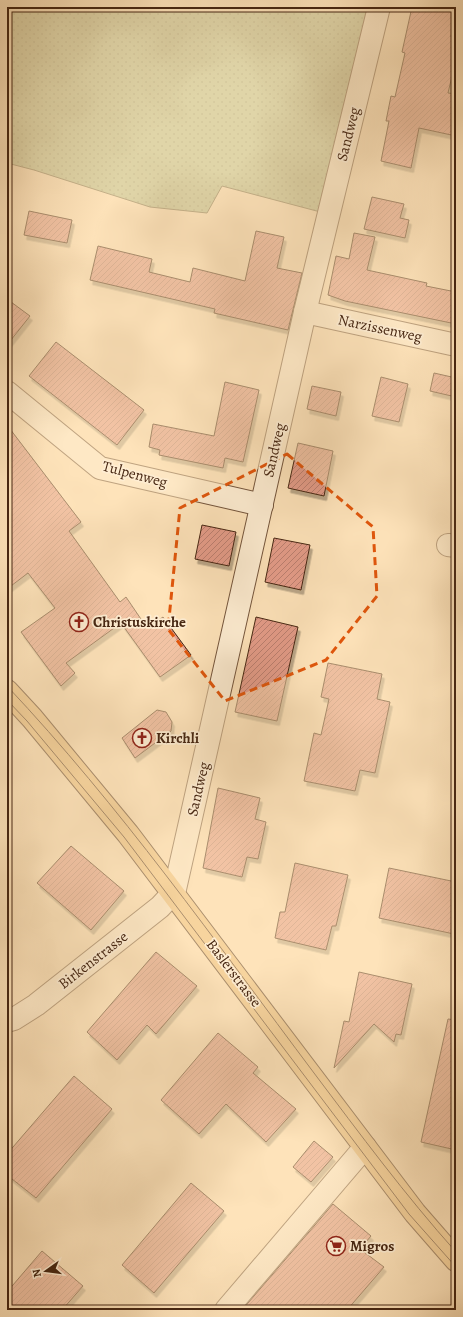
<svg xmlns="http://www.w3.org/2000/svg" width="463" height="1317" viewBox="0 0 463 1317" font-family="Alegreya,serif">
	<style>
		.garden { fill: url(#garden-dots); stroke: #827552 }
		.building { fill: url(#building-hatch); stroke: #462612; filter: url(#shadow) }
		.lines { fill: none; stroke-linecap: round; stroke-linejoin: round }
		.minor-casing { stroke: #74553c; stroke-width: 24 }
		.major-casing { stroke: #462612; stroke-width: 24 }
		.minor { stroke: #feedd2; stroke-width: 22 }
		.major { stroke: #efc27d; stroke-width: 22 }
		.tram { stroke: #462612; stroke-width: 1 }
		.marked { fill: none; stroke: #e0560c; stroke-width: 3; stroke-dasharray: 8 5; stroke-linejoin: round }
		.labels { text-anchor: middle; stroke-width: 3.5; stroke-linejoin: round; paint-order: stroke }
		.street-label { font-size: 15px; fill: #462612; stroke: #feedd2 }
		.poi-label { font-size: 15px; font-weight: bold; fill: #462612; stroke: #feedd2; text-anchor: start }
	</style>
	<defs>
		<pattern id="garden-dots" width="8" height="8" patternUnits="userSpaceOnUse"><rect width="8" height="8" fill="#bdc492"/><path d="M2 2h.1M6 6h.1" fill="none" stroke="#a4a87d" stroke-width="1.8" stroke-linecap="round"/></pattern>
		<pattern id="building-hatch" width="6" height="6" patternUnits="userSpaceOnUse"><rect width="6" height="6" fill="#e49c89"/><path d="M-1 1l2-2M0 6l6-6M5 7l2-2" fill="none" stroke="#bb7f6f"/></pattern>
		<filter id="shadow"><feDropShadow dx="2.5" dy="4.5" stdDeviation="0" flood-color="#0004"/></filter>
	</defs>
	<rect width="100%" height="100%" fill="#fee3ba"/>
	<filter id="stains"><feTurbulence type="fractalNoise" baseFrequency=".005" numOctaves="4"/><feColorMatrix values="0 0 0 0 .2 0 0 0 0 .09 0 0 0 0 .02 0 0 0 .5 -.17"/></filter>
	<radialGradient id="worn" r=".72"><stop offset=".6" stop-color="#630" stop-opacity="0"/><stop offset="1" stop-color="#630" stop-opacity=".3"/></radialGradient>
	<path class="garden" d="M7 7H379L328 214 222 186 207 213 150 207 34 170 7 163Z"/>
	<g class="building">
		<path d="M412 7H456L451 37 456 38V59L448 93 456 94V136L419 128 411 168 381 161 389 121H386L391 96 395 97 405 53 402 52Z"/>
		<path d="M372 197 404 204 400 218 409 220 405 238 364 229Z"/>
		<path d="M29 211 72 220 67 243 24 235Z"/>
		<path d="M256 231 284 237 277 268 302 273 288 330 214 313 215 309 90 280 98 246 152 259 149 272 190 282 193 268 245 281Z"/>
		<path d="M354 233 375 237 367 270 427 283 426 286 456 292V324L345 301 328 295 336 256 349 259Z"/>
		<path d="M7 299 30 316 7 345Z"/>
		<path d="M56 342 144 410 117 445 29 376Z"/>
		<path d="M434 373 456 378V397L430 391Z"/>
		<path d="M381 377 408 384 399 422 372 416Z"/>
		<path d="M225 382 259 390 243 462 225 458 223 468 159 455 160 450 149 447 153 424 214 436Z"/>
		<path d="M312 386 341 392 336 416 307 409Z"/>
		<path d="M7 425 81 522 69 531 120 602 126 597 147 628 163 617 191 655 160 677 121 623 66 663 75 673 61 686 21 632 55 608 28 573 7 589Z"/>
		<path d="M298 443 333 451 324 496 288 488Z"/>
		<path d="M202 525 236 532 229 566 195 559Z"/>
		<path d="M274 538 310 545 301 590 265 582Z"/>
		<path d="M256 617 298 627 277 721 235 712Z"/>
		<path d="M328 663 382 674 377 699 390 702 375 773 360 770 355 791 304 781 314 733 321 735 329 699 321 697Z"/>
		<path d="M157 710 166 712 172 722 171 731 135 758 122 738Z"/>
		<path d="M218 788 260 798 255 819 266 822 258 859 247 857 242 877 203 868Z"/>
		<path d="M71 846 124 891 91 930 37 883Z"/>
		<path d="M295 863 348 875 336 926H332L326 950 275 938 280 912H285Z"/>
		<path d="M389 868 456 882V923L454 934 379 918Z"/>
		<path d="M156 952 197 986 156 1034 147 1025 117 1060 87 1032Z"/>
		<path d="M359 972 412 984 401 1035 396 1034 394 1042 374 1024 334 1068 344 1021 349 1022Z"/>
		<path d="M448 1019 456 1020V1150L421 1142Z"/>
		<path d="M218 1033 258 1067 253 1073 296 1109 266 1142 226 1104 199 1134 161 1100Z"/>
		<path d="M74 1076 112 1109 36 1198 7 1175V1154Z"/>
		<path d="M314 1141 333 1157 311 1182 293 1167Z"/>
		<path d="M191 1183 224 1211 154 1293 122 1265Z"/>
		<path d="M333 1204 371 1236 360 1249 384 1267 347 1310H242Z"/>
		<path d="M42 1251 83 1286 62 1310H7V1292Z"/>
	</g>
	<g class="lines">
		<g class="minor-casing">
			<g id="minor">
				<path d="M305 312 456 345"/>
				<path d="M7 392 100 468 262 505"/>
				<path d="M448 545 456 546"/>
				<path d="M7 1021 14 1019 36 1005 160 907 173 893 175 889 305 312 379 7"/>
				<path d="M226 1310 365 1147"/>
			</g>
		</g>
		<g class="major-casing">
			<path id="major" d="M7 691 32 718 128 834 365 1147 415 1213 456 1260"/>
		</g>
		<use href="#minor" class="minor"/>
		<use href="#major" class="major"/>
		<g class="tram">
			<path d="M7 686C120 806 215 941 314 1073 360 1134 405 1195 456 1252"/>
			<path d="M7 700 27 721 124 837 409 1214 456 1267"/>
		</g>
	</g>
	<path d="M0 0H463V1317H0ZM287 454 373 527 377 596 326 660 225 701 168 629 180 508Z" fill="#fee3ba" fill-opacity=".55" fill-rule="evenodd"/>
	<path class="marked" d="M287 454 373 527 377 596 326 660 225 701 168 629 180 508Z"/>
	<defs>
		<g id="church-ring" transform="scale(1)"><circle r="9.5" fill="#feedd2" stroke="#8f2418" stroke-width="1.5"/><path d="M-1.2-6h2.4v3.5h3.3v2.4h-3.3V6h-2.4V-.1h-3.3v-2.4h3.3Z" fill="#8f2418"/></g>
		<g id="supermarket-ring" transform="scale(1)"><circle r="9.5" fill="#feedd2" stroke="#8f2418" stroke-width="1.5"/><path d="M-6-5.5h2.5l.6 2H6L4.5 2H-2.5L-4.4-4H-6ZM-1.5 3.2a1.3 1.3 0 1 0 .1 0ZM3 3.2a1.3 1.3 0 1 0 .1 0Z" fill="#8f2418"/></g>
	</defs>
	<g fill-rule="evenodd">
		<use href="#church-ring" x="79" y="622"/>
		<use href="#church-ring" x="142" y="738"/>
		<use href="#supermarket-ring" x="336" y="1246"/>
	</g>
	<g class="labels">
		<g class="street-label">
			<text transform="translate(348 134) rotate(-76)" y="5">Sandweg</text>
			<text transform="translate(380 328) rotate(12)" y="5">Narzissenweg</text>
			<text transform="translate(274 450) rotate(-77)" y="5">Sandweg</text>
			<text transform="translate(135 474) rotate(15)" y="5">Tulpenweg</text>
			<text transform="translate(198 789) rotate(-77)" y="5">Sandweg</text>
			<text transform="translate(93 960) rotate(-38)" y="5">Birkenstrasse</text>
			<text transform="translate(234 973) rotate(53)" y="5">Baslerstrasse</text>
		</g>
		<g class="poi-label">
			<text x="93" y="627">Christuskirche</text>
			<text x="156" y="743">Kirchli</text>
			<text x="350" y="1251">Migros</text>
		</g>
	</g>
	<rect width="463" height="1317" fill="none" stroke="#fee3ba" stroke-width="24"/>
	<rect x="8" y="8" width="447" height="1301" fill="none" stroke="#462612" stroke-width="2"/>
	<rect x="12" y="12" width="439" height="1293" fill="none" stroke="#462612"/>
	<g transform="translate(46 1271) rotate(256)" stroke="#feedd2" stroke-width="3" paint-order="stroke">
	<path d="M0-3L7 15L0 10L-7 15Z" fill="#462612"/>
	<text y="-6" font-size="11" font-weight="bold" text-anchor="middle" fill="#462612">N</text>
	</g>
	<rect width="100%" height="100%" filter="url(#stains)"/>
	<rect width="100%" height="100%" fill="url(#worn)"/>
</svg>
